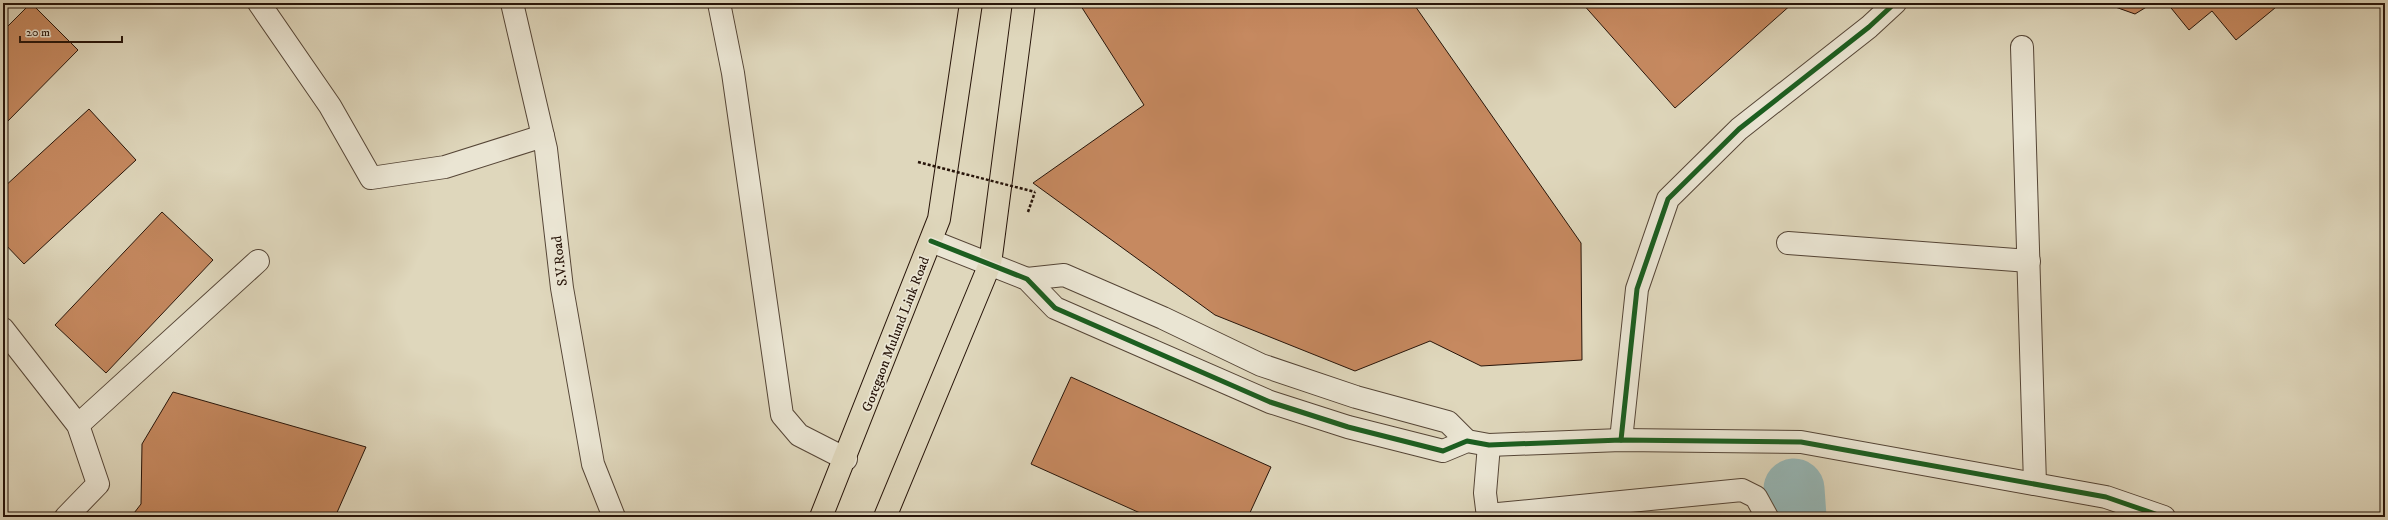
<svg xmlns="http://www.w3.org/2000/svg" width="2388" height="520" viewBox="0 0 2388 520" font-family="'IM FELL DW Pica',serif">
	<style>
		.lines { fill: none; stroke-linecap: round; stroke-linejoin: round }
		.river { stroke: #96b8b8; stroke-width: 61 }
		.building { fill: #c68960; stroke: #271409 }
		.minor-casing { stroke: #554536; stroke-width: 24 }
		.major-casing { stroke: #271409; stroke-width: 24 }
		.path { stroke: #271409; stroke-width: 2.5; stroke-dasharray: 3 2; stroke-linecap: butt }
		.minor { stroke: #eae5d3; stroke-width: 22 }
		.major { stroke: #dfd7bc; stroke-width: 22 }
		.path-bridge { stroke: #271409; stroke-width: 2.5; stroke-dasharray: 3 2; stroke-linecap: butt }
		.cycleway-casing { stroke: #eae5d3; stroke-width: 8 }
		.cycleway { stroke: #1b5e20; stroke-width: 5 }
		.labels { text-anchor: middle; stroke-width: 3.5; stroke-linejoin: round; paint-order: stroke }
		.street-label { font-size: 14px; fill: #271409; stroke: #eae5d3 }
	</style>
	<rect width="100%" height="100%" fill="#dfd7bc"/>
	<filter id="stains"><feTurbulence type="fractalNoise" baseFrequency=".005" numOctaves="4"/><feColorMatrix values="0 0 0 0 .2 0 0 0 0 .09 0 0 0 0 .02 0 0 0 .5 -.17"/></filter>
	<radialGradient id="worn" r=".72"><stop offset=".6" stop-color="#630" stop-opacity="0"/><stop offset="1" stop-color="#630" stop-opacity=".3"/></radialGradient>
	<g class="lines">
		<path class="river" d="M1794 489 1796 517"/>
	</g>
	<g class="building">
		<path d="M31 3 78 50 3 126V31Z"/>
		<path d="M1079 3H1413L1581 243 1582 360 1481 366 1430 341 1355 371 1215 315 1033 183 1144 105Z"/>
		<path d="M1582 3H1793L1675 108Z"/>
		<path d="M2104 3H2153L2135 14Z"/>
		<path d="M2167 3H2281L2236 40 2212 11 2189 30Z"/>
		<path d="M89 109 136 160 24 264 3 242V188Z"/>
		<path d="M162 212 213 260 106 373 55 325Z"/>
		<path d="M1071 377 1271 467 1248 517H1149L1031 464Z"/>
		<path d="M173 392 366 447 335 517H131L141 504 142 444Z"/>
	</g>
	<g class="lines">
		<g class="minor-casing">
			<g id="minor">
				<path d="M259 3 330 106 371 178 445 167 543 136"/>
				<path d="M512 3 546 149 562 288 593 464 614 517"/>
				<path d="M719 3 733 73 782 415 799 435 846 459"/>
				<path d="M2022 47 2035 484"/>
				<path d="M931 241 1027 279 1055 308 1270 402 1348 427 1443 451 1467 441 1489 445 1621 440 1801 442 2106 497 2164 517"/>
				<path d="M1788 243 2029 261"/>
				<path d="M1027 279 1064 275 1163 318 1261 365 1356 397 1448 422 1467 441"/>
				<path d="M3 329 78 425 98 484 66 517"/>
				<path d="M78 425 258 261"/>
				<path d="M1621 440 1637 289 1668 199 1739 129 1869 27 1895 3"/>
				<path d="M1488 515 1742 490 1756 497 1767 517"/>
				<path d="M1488 517 1485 493 1489 445"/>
			</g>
		</g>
		<g class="major-casing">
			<g id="major">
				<path d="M821 517 939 219 971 3"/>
				<path d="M885 517 990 264 1024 3"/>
			</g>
		</g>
		<path class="path" d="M1028 212 1035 192"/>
		<use href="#minor" class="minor"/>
		<use href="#major" class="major"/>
		<path class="path-bridge" d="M918 162 1035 192"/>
		<g class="cycleway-casing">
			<g id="cycleway">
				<path d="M931 241 1027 279 1055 308 1270 402 1348 427 1443 451 1467 441 1489 445 1621 440 1801 442 2106 497 2164 517"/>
				<path d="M1621 440 1637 289 1668 199 1739 129 1869 27 1895 3"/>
			</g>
		</g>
		<use href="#cycleway" class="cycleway"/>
	</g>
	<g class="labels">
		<g class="street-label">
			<text transform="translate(559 261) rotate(-97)" y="5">S.V.Road</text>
			<text transform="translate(895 334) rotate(-69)" y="5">Goregaon Mulund Link Road</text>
		</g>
	</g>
	<rect width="2388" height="520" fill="none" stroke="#dfd7bc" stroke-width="16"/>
	<rect x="4" y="4" width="2380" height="512" fill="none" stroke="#271409" stroke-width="2"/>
	<rect x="8" y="8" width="2372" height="504" fill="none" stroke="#271409"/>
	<path d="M20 36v6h102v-6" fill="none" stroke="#271409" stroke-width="2"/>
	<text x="26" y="36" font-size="12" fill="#271409" stroke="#eae5d3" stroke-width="3" paint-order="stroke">20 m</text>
	<rect width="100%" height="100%" filter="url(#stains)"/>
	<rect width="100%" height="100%" fill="url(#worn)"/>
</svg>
